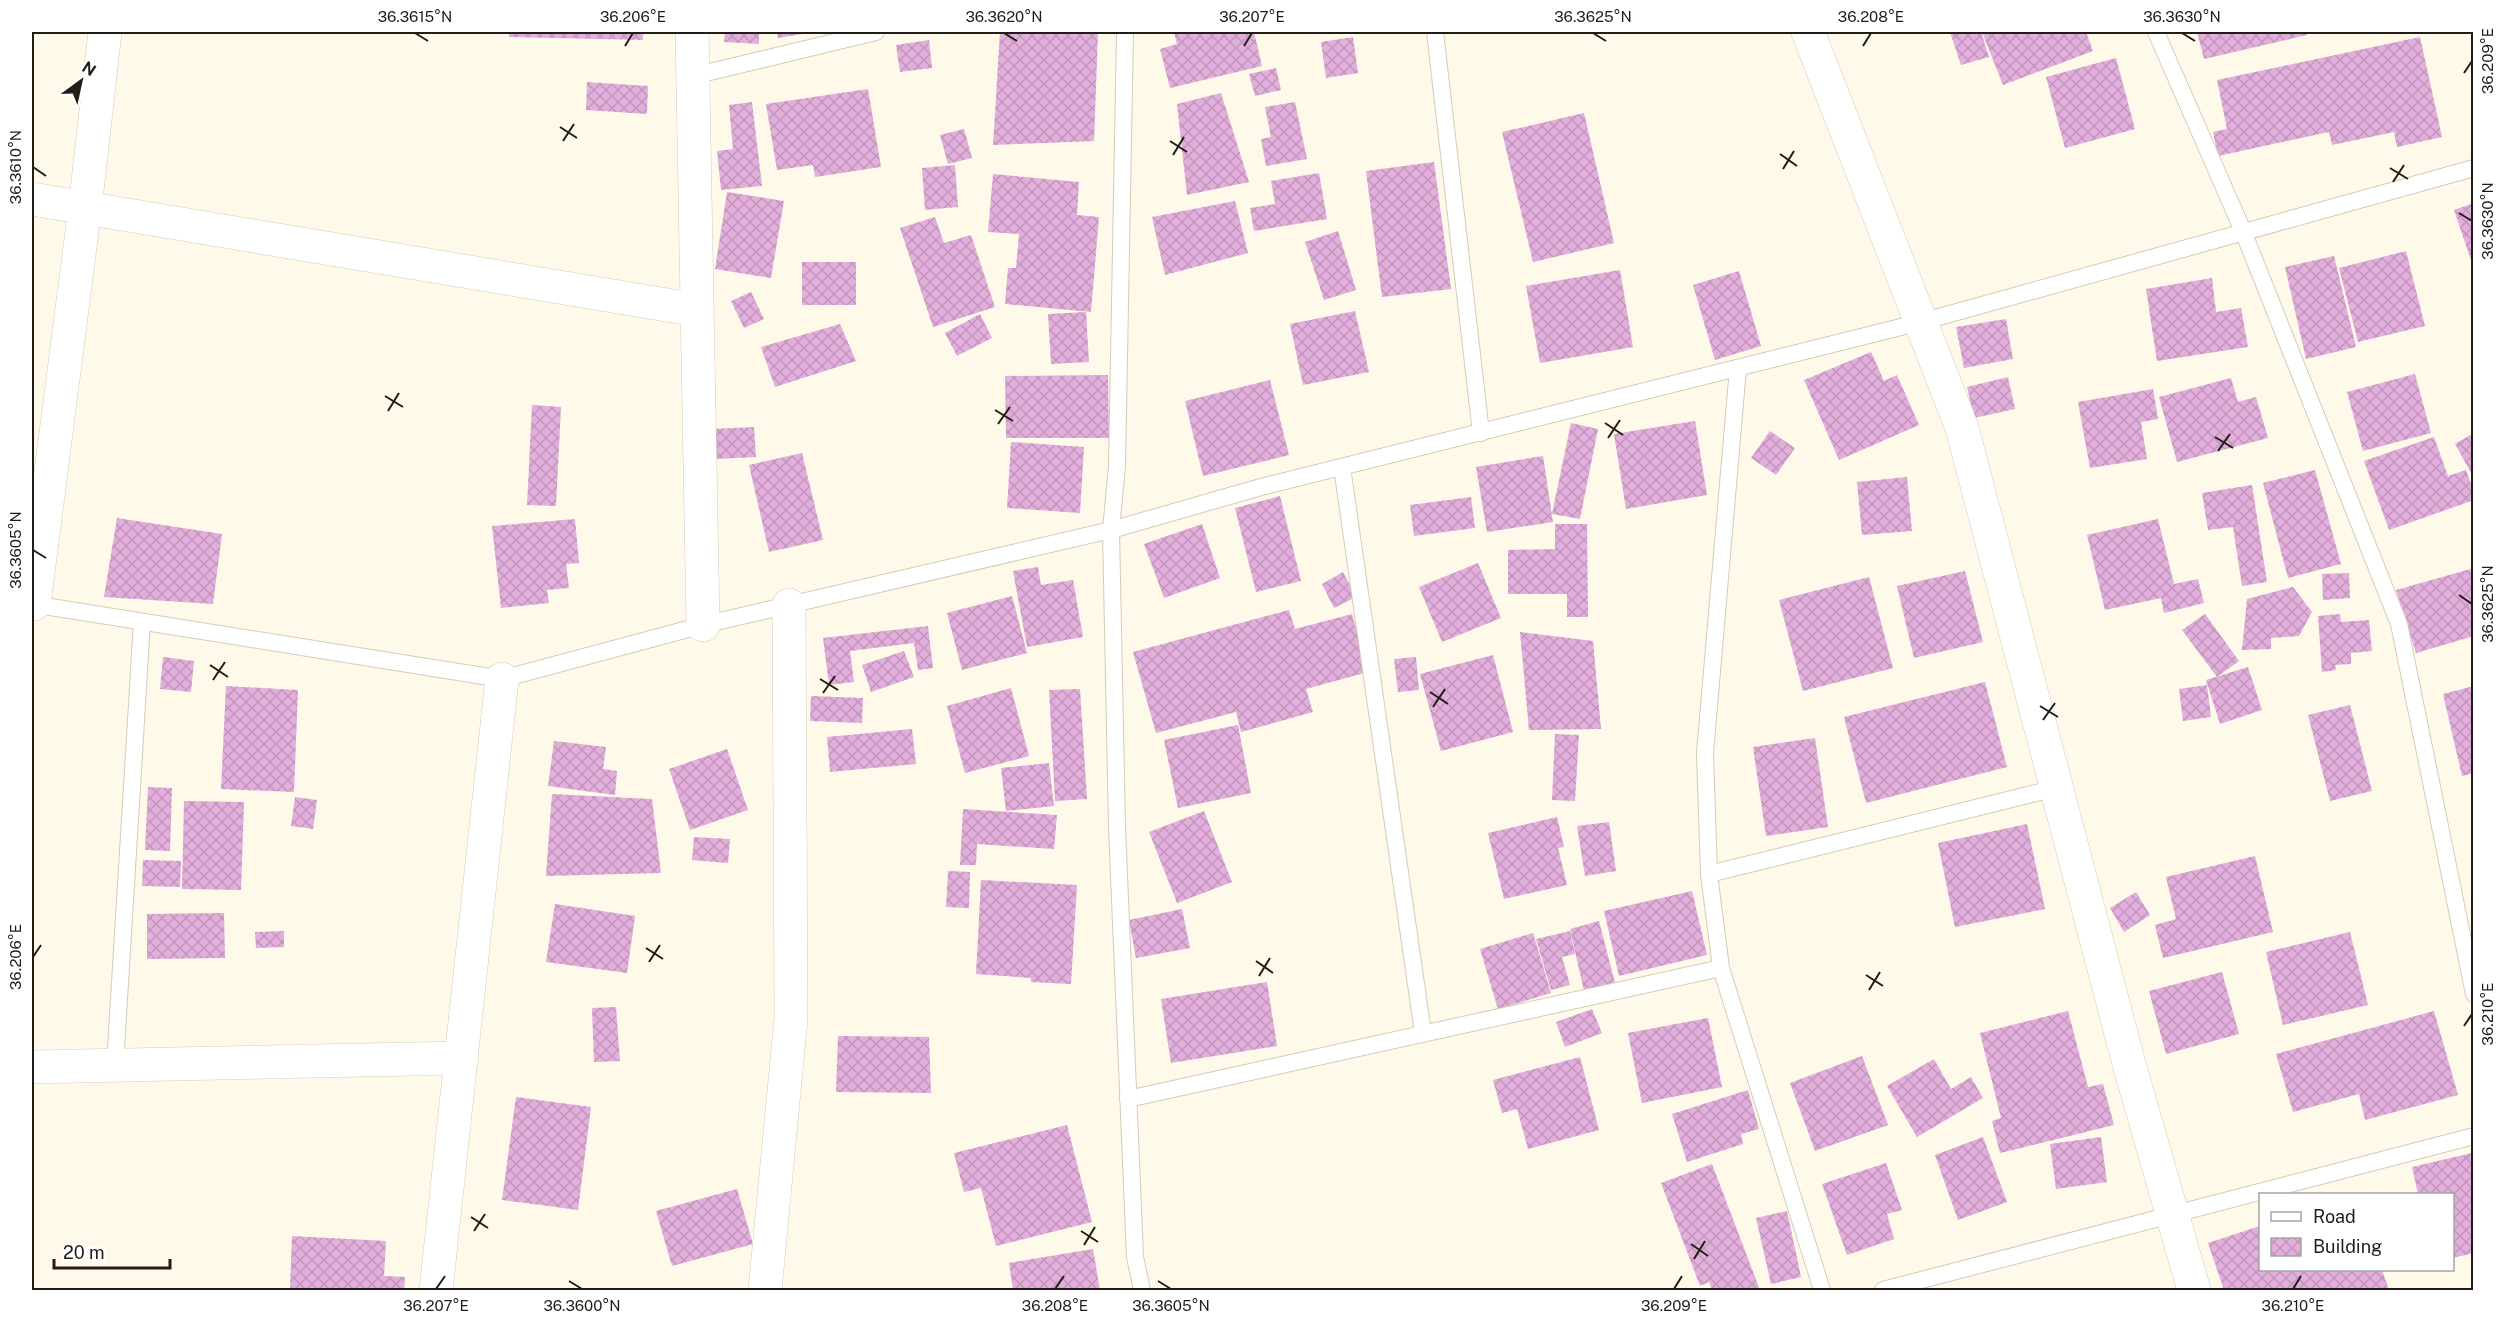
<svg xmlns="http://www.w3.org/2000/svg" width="2505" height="1322" viewBox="0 0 2505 1322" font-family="'Public Sans',sans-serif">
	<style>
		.building { fill: url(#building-cross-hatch) }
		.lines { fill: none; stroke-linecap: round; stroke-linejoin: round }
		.service-casing { stroke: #d3ccb9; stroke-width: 18 }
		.minor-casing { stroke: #d3ccb9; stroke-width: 34 }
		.service { stroke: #fff; stroke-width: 16 }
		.minor { stroke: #fff; stroke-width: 33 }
		.ticks { fill: none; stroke: #1f1d16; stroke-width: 2 }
		.neatline { fill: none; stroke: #1f1d16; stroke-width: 2 }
		.ticks-label { font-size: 15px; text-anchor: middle; fill: #1f1d16 }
	</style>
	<defs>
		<pattern id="building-cross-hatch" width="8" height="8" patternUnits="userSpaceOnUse" patternTransform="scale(1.5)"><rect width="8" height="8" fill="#e2aedc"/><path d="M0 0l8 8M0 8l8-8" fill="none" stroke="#c195bc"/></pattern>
	</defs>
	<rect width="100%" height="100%" fill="#fff9e9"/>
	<g class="building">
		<path d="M509 32H643V40L509 37Z"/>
		<path d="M725 32H759V44L724 42Z"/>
		<path d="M777 32H808V33L778 38Z"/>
		<path d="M1000 32H1098L1094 141 993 145Z"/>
		<path d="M1174 32H1254L1262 66 1170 88 1160 49 1177 44Z"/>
		<path d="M1950 32H1981L1989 57 1961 65Z"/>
		<path d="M1982 32H2086L2093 51 2003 85Z"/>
		<path d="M2197 32H2306L2307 35 2204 59Z"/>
		<path d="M1353 37 1358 73 1326 78 1321 42Z"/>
		<path d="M2420 37 2442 137 2397 147 2394 132 2332 145 2329 132 2218 156 2213 132 2227 129 2217 80Z"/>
		<path d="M929 40 932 68 900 72 896 45Z"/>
		<path d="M2116 58 2135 129 2065 148 2046 77Z"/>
		<path d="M1276 68 1281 90 1255 96 1249 74Z"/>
		<path d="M587 82 648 86 647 114 586 110Z"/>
		<path d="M868 89 881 167 815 177 813 165 777 170 766 104Z"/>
		<path d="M1221 93 1249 182 1187 195 1177 104Z"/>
		<path d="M752 102 762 186 721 190 717 151 733 149 729 105Z"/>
		<path d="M1295 102 1307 159 1266 166 1261 139 1271 137 1265 107Z"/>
		<path d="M1584 113 1614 243 1533 262 1502 132Z"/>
		<path d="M964 129 972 158 948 164 940 135Z"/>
		<path d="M1434 162 1451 289 1382 297 1366 171Z"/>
		<path d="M955 165 958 207 925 210 922 168Z"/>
		<path d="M1319 173 1327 219 1254 231 1250 208 1275 204 1271 181Z"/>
		<path d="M993 174 1079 182 1077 215 1099 217 1091 312 1005 304 1008 268H1016L1019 234 988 232Z"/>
		<path d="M727 192 784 201 771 278 715 269Z"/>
		<path d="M1235 201 1248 253 1165 275 1152 217Z"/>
		<path d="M2474 203V266H2473L2454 210Z"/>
		<path d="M935 217 944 243 971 235 995 307 933 327 900 228Z"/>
		<path d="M1338 231 1356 290 1324 300 1305 242Z"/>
		<path d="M2406 251 2425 326 2358 342 2339 268Z"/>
		<path d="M2334 256 2356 347 2306 359 2285 267Z"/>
		<rect x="802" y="262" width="54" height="43"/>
		<path d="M1620 270 1633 347 1540 363 1526 286Z"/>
		<path d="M1739 271 1761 346 1715 360 1693 285Z"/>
		<path d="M2212 278 2216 312 2241 308 2248 347 2157 361 2146 289Z"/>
		<path d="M751 292 764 319 744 328 731 301Z"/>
		<path d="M1355 311 1369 372 1303 385 1290 324Z"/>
		<path d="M1086 312 1089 362 1051 364 1048 314Z"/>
		<path d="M980 314 992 338 957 356 945 333Z"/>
		<path d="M2006 319 2013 359 1964 368 1956 327Z"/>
		<path d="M840 324 856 361 775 387 761 347Z"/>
		<path d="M1871 352 1884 381 1897 375 1919 425 1839 460 1804 380Z"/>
		<path d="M2415 374 2431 433 2363 451 2347 392Z"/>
		<path d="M1108 375 1109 438H1006L1005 376Z"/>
		<path d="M2008 377 2015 409 1974 418 1967 387Z"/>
		<path d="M2231 378 2238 402 2256 397 2268 438 2177 462 2159 397Z"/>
		<path d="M1270 380 1289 455 1203 476 1185 401Z"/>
		<path d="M2153 389 2158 419 2141 422 2147 459 2090 468 2078 402Z"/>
		<path d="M532 405 561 407 556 506 527 505Z"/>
		<path d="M1695 421 1707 495 1626 509 1614 434Z"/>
		<path d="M1571 423 1598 429 1580 519 1552 514Z"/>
		<path d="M754 427 756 457 714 459 713 429Z"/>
		<path d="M1770 431 1795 448 1776 475 1751 458Z"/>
		<path d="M2474 433V478L2455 444Z"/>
		<path d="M2434 437 2448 476 2466 470 2474 492V500L2389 530 2364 461Z"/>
		<path d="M1011 442 1084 447 1080 513 1007 508Z"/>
		<path d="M802 453 823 540 769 552 749 465Z"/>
		<path d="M1543 456 1553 522 1487 532 1476 467Z"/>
		<path d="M2315 470 2341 564 2288 578 2263 483Z"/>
		<path d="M1907 477 1912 531 1862 535 1857 482Z"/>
		<path d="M2252 485 2267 582 2242 586 2233 527 2208 530 2202 493Z"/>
		<path d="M1280 496 1301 581 1256 592 1235 508Z"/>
		<path d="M1471 497 1475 528 1414 536 1410 505Z"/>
		<path d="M117 518 222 534 213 604 104 597Z"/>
		<path d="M575 519 579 563 566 564 569 588 547 590 549 603 501 608 492 526Z"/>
		<path d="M2158 519 2174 584 2198 579 2204 603 2164 613 2161 598 2105 610 2087 535Z"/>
		<path d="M1202 524 1220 578 1164 598 1144 544Z"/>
		<path d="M1555 524H1587L1588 617H1567V594H1508V550L1555 549Z"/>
		<path d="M1478 563 1501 618 1442 642 1419 587Z"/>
		<path d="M1038 567 1041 585 1073 580 1083 637 1027 647 1013 571Z"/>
		<path d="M2474 568V636L2416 653 2396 590Z"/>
		<path d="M1965 571 1983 642 1914 658 1897 586Z"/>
		<path d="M1343 572 1356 597 1334 608 1322 584Z"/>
		<path d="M2349 573 2350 598 2323 600 2322 574Z"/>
		<path d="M1869 577 1893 668 1803 691 1779 600Z"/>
		<path d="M2293 587 2312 612 2299 636 2271 638V649L2242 650 2247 599Z"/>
		<path d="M1012 596 1027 653 962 670 947 613Z"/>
		<path d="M1289 610 1295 629 1352 614 1368 672 1306 689 1313 712 1241 732 1236 712 1156 733 1133 652Z"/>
		<path d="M2205 614 2239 661 2217 677 2182 630Z"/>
		<path d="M2340 614 2341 622 2369 620 2372 651 2351 653V664L2335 665 2336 670 2322 672 2318 616Z"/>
		<path d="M928 626 933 668 918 670 914 643 850 651 854 682 829 685 823 638Z"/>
		<path d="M1520 632 1593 641 1601 729 1529 730Z"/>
		<path d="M904 651 914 677 871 692 862 665Z"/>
		<path d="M1493 655 1513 732 1441 751 1420 674Z"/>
		<path d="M163 657 194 661 191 692 160 689Z"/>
		<path d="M1416 657 1419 690 1398 692 1394 659Z"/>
		<path d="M2248 667 2262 710 2220 724 2206 680Z"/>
		<path d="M1985 682 2007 767 1866 803 1844 717Z"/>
		<path d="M2207 685 2211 717 2183 721 2179 689Z"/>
		<path d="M226 686 298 690 294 792 221 789Z"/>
		<path d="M2474 686V773L2462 776 2443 694Z"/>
		<path d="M1011 688 1029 756 965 773 947 706Z"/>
		<path d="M1080 689 1087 799 1055 801 1049 690Z"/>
		<path d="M811 696 863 698 862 723 810 721Z"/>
		<path d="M2350 705 2372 791 2330 801 2308 715Z"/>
		<path d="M1238 725 1251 793 1178 808 1164 740Z"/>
		<path d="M912 729 916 764 830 772 827 737Z"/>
		<path d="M1555 734 1579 735 1575 801 1552 800Z"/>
		<path d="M1815 738 1828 827 1766 836 1753 747Z"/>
		<path d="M554 741 606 747 603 769 617 771 615 795 548 786Z"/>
		<path d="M727 749 748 810 690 830 669 769Z"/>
		<path d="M1049 763 1054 806 1006 811 1001 768Z"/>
		<path d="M148 787 172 788 170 851 145 850Z"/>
		<path d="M552 794 652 799 661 873 546 876Z"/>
		<path d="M295 797 317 800 313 829 291 826Z"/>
		<path d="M184 801 244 802 241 890 182 889Z"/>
		<path d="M963 809 1057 815 1054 849 977 844 976 865H960Z"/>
		<path d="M1204 811 1232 882 1177 903 1149 832Z"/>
		<path d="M1557 817 1564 847 1558 848 1567 885 1504 899 1488 833Z"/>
		<path d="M1609 822 1616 871 1585 876 1577 826Z"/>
		<path d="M2027 824 2045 909 1955 927 1938 843Z"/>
		<path d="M694 837 730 839 728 863 692 860Z"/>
		<path d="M2255 856 2273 932 2163 958 2155 925 2176 919 2166 877Z"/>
		<path d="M143 860 181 861 180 887 142 886Z"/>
		<path d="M948 871 970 872 969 908 946 907Z"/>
		<path d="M981 880 1077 885 1071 984 1031 982V978L976 974Z"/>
		<path d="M1692 891 1707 955 1619 976 1604 911Z"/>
		<path d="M2136 892 2150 915 2124 932 2110 908Z"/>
		<path d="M555 904 635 916 627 973 546 962Z"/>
		<path d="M1182 909 1190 948 1136 958 1129 920Z"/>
		<path d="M224 913 225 958 147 959V914Z"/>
		<path d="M1599 921 1615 983 1584 991 1570 929Z"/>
		<path d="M284 931V947L256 948 255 932Z"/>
		<path d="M1570 931 1575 954 1562 957 1570 985 1551 990 1536 939Z"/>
		<path d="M2350 932 2368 1005 2283 1025 2266 952Z"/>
		<path d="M1533 933 1551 993 1498 1009 1480 949Z"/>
		<path d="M2222 972 2239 1034 2166 1054 2149 991Z"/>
		<path d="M1267 982 1277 1046 1171 1063 1161 999Z"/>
		<path d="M616 1007 620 1061 594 1062 592 1008Z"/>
		<path d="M1592 1009 1602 1033 1565 1047 1556 1022Z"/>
		<path d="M2068 1011 2088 1087 2103 1084 2114 1125 2000 1153 1992 1121 2001 1118 1980 1033Z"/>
		<path d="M2434 1011 2458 1095 2365 1120 2359 1094 2293 1112 2276 1054Z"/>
		<path d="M1708 1018 1722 1087 1642 1103 1628 1033Z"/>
		<path d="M838 1036 929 1037 931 1093 836 1092Z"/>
		<path d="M1862 1056 1888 1125 1815 1151 1790 1083Z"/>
		<path d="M1580 1057 1599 1130 1528 1149 1517 1109 1502 1113 1493 1080Z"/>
		<path d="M1934 1059 1951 1089 1971 1077 1983 1098 1917 1137 1887 1086Z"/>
		<path d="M1748 1090 1759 1129 1741 1134 1743 1144 1687 1162 1672 1114Z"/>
		<path d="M516 1097 591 1107 578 1210 502 1200Z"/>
		<path d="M1067 1125 1092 1222 996 1246 981 1188 964 1192 954 1153Z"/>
		<path d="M1983 1137 2007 1202 1958 1220 1935 1155Z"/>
		<path d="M2101 1137 2107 1182 2056 1189 2050 1144Z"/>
		<path d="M2472 1153 2474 1253 2452 1258V1194H2418L2412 1167Z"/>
		<path d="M1886 1163 1902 1210 1887 1214 1894 1239 1847 1255 1822 1184Z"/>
		<path d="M1712 1164 1760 1290H1712L1709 1282 1700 1286 1661 1183Z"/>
		<path d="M737 1189 753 1244 672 1266 656 1211Z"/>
		<path d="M1787 1211 1801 1277 1771 1284 1756 1218Z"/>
		<path d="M2260 1226V1270H2382L2389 1290H2224L2208 1243Z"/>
		<path d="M292 1236 386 1241 384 1276 405 1277 404 1290H290Z"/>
		<path d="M1093 1249 1100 1290H1013L1009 1263Z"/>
	</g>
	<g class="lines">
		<g class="service-casing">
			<g id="service">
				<path d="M1125 32 1117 466 1111 530 1117 827 1135 1257 1142 1290"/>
				<path d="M1435 32 1481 433"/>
				<path d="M2156 32 2243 231 2399 624 2474 994"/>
				<path d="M693 76 876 32"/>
				<path d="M1738 368 1705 753 1709 874 1721 968 1822 1290"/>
				<path d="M1342 467 1423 1033"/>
				<path d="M32 604 502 679 703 625 1111 530 1261 487 1921 322 2474 168"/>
				<path d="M1709 874 2056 788"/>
				<path d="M115 1065 142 622"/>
				<path d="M1128 1099 1721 968"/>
				<path d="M1883 1290 2474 1136"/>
			</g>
		</g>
		<g class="minor-casing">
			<g id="minor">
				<path d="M692 32 703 625"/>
				<path d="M1808 32 1962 428 2129 1064 2194 1290"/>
				<path d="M32 199 697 310"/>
				<path d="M34 604 85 208 105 32"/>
				<path d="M32 1067 462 1058"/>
				<path d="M436 1290 502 679"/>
				<path d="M765 1290 791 1018 789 605"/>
			</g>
		</g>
		<use href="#service" class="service"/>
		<use href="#minor" class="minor"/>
	</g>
	<path class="ticks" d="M415 33 428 41M1004 33 1017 41M1593 33 1606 41M2182 33 2195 41M625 46 633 33M1244 46 1252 33M1863 46 1871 33M2464 73 2472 61M560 127 577 138M563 141 574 124M1170 141 1187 152M1780 154 1797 166M1173 155 1184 137M33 167 46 176M2390 168 2408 179M1783 169 1794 151M2393 182 2404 165M2459 213 2472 221M385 396 403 407M995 410 1013 421M388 411 399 393M1605 423 1623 435M998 424 1010 407M2215 437 2233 448M1608 438 1620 420M2218 451 2230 434M33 550 46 558M2459 595 2472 604M210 665 228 677M820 679 838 690M213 680 225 662M1430 692 1448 704M823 693 835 676M2040 706 2058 717M1433 707 1445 689M2043 720 2055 703M646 948 663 959M33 957 41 945M1256 961 1273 973M649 962 660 945M1866 975 1883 986M1259 976 1270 958M1869 990 1880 972M2464 1026 2472 1014M471 1217 488 1228M474 1231 485 1214M1081 1231 1098 1242M1691 1244 1708 1256M1084 1245 1095 1227M1694 1259 1705 1241M569 1281 582 1289M1158 1281 1171 1289M436 1289 445 1276M1055 1289 1064 1276M1674 1289 1682 1276M2293 1289 2301 1276"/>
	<rect width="2505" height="1322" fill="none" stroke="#ffffff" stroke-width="66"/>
	<rect x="2259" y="1193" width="195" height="78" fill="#ffffff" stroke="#a5a5a2" stroke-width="1.5"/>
	<rect x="2271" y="1212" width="30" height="9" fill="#ffffff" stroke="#a5a5a2" stroke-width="1.5"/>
	<text x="2313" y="1223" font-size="18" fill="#1f1d16">Road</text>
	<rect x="2271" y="1238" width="30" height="18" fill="url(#building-cross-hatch)" stroke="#a5a5a2" stroke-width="1.5"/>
	<text x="2313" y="1253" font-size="18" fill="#1f1d16">Building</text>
	<g transform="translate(81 81) rotate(33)" stroke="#ffffff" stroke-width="4.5" paint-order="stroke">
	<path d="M0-4.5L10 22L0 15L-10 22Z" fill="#1f1d16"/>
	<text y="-9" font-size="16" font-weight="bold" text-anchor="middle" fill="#1f1d16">N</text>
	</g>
	<path d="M54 1259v9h116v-9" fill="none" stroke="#1f1d16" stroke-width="3"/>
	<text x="63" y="1259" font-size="18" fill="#1f1d16" stroke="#ffffff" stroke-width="4.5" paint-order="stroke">20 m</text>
	<rect x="33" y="33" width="2439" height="1256" class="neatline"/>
	<g class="ticks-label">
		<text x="415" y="22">36.3615°N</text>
		<text x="633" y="22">36.206°E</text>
		<text x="1004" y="22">36.3620°N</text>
		<text x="1252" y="22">36.207°E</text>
		<text x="1593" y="22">36.3625°N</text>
		<text x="1871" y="22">36.208°E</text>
		<text x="2182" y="22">36.3630°N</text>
		<text transform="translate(2488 61) rotate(-90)" y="5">36.209°E</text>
		<text transform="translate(16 167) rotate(-90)" y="5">36.3610°N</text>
		<text transform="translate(2488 221) rotate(-90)" y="5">36.3630°N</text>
		<text transform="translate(16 550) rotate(-90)" y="5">36.3605°N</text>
		<text transform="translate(2488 604) rotate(-90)" y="5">36.3625°N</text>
		<text transform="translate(16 957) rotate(-90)" y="5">36.206°E</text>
		<text transform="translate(2488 1014) rotate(-90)" y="5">36.210°E</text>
		<text x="436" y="1311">36.207°E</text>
		<text x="582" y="1311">36.3600°N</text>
		<text x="1055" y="1311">36.208°E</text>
		<text x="1171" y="1311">36.3605°N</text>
		<text x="1674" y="1311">36.209°E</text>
		<text x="2293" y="1311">36.210°E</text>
	</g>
</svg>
